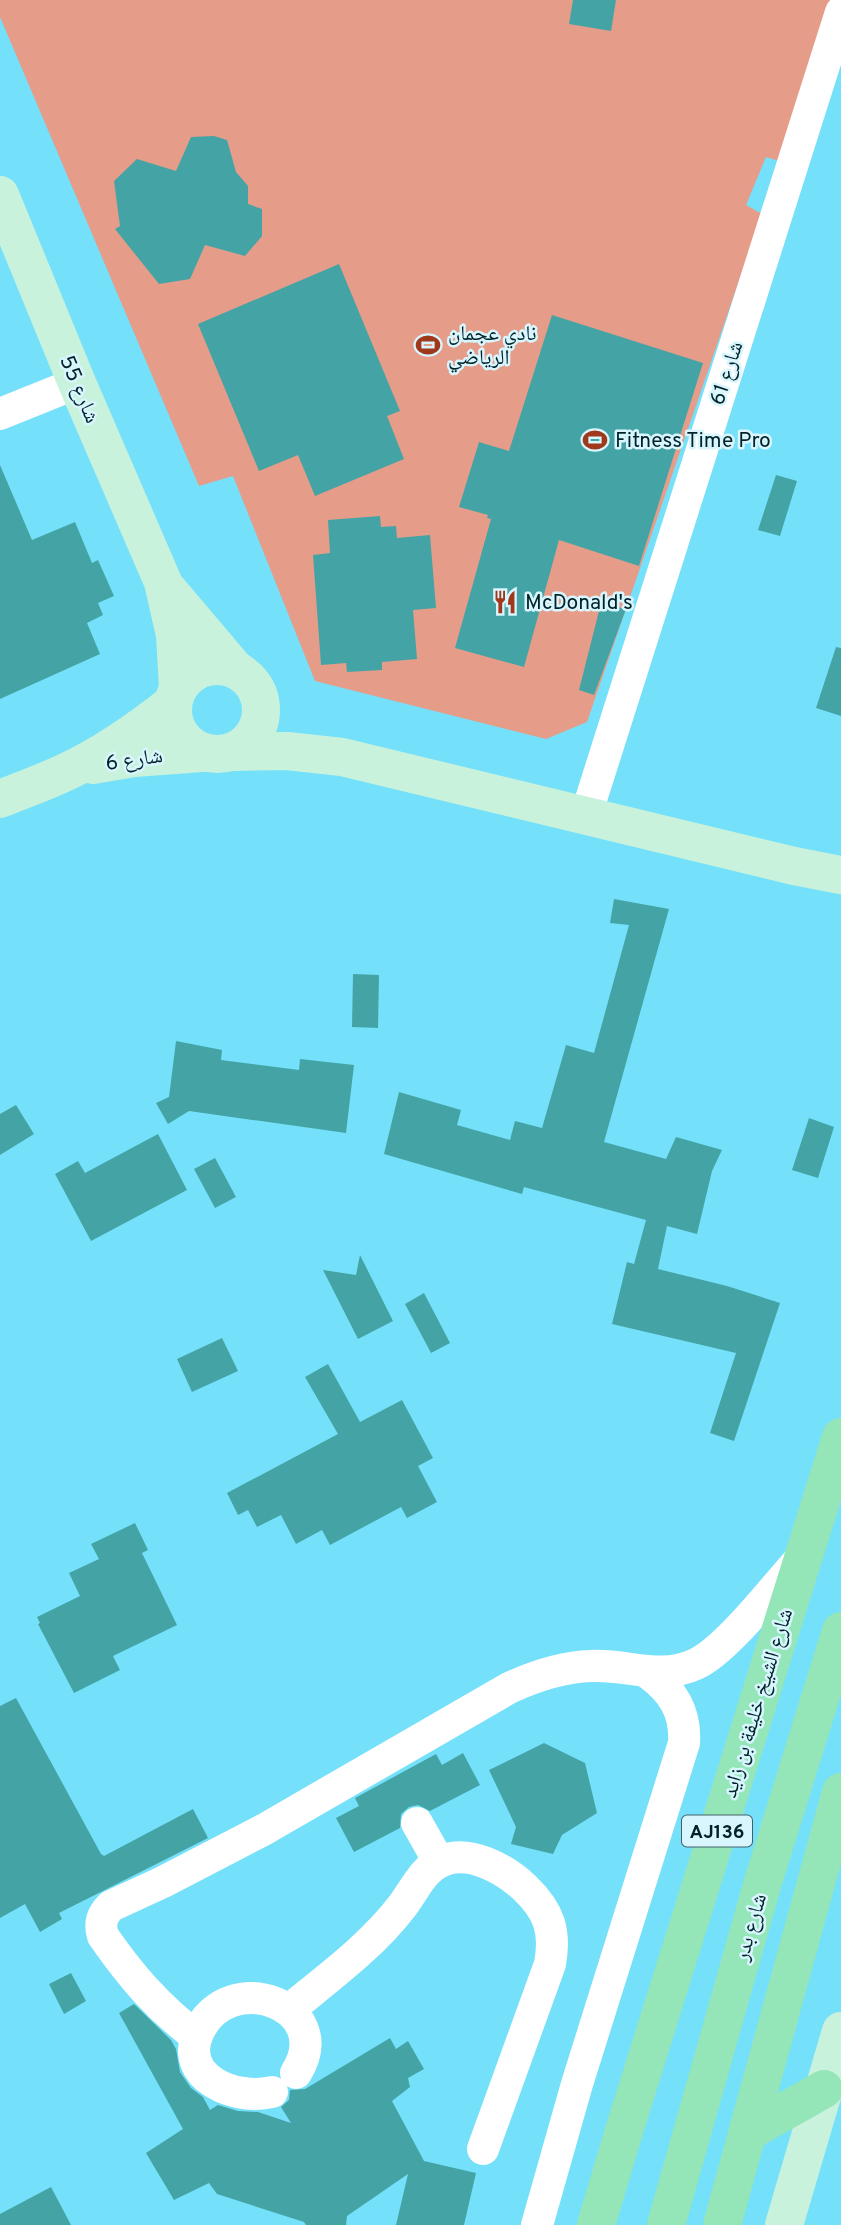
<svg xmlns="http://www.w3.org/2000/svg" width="841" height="2225" viewBox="0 0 841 2225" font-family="Overpass,'Noto Naskh Arabic',sans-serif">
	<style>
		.green { fill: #e59c89 }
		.building { fill: #44a4a5 }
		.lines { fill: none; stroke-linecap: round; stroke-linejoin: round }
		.street { stroke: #fff; stroke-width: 32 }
		.secondary { stroke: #c9f2dc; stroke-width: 38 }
		.primary { stroke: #94e5b8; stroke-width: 38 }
		.labels { text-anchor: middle; stroke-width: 5; stroke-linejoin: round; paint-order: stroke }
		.shield { fill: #d9f5fd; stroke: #416269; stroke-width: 2 }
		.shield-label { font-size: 19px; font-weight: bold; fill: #00232a }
		.poi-label { font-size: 21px; fill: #00232a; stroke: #d9f5fd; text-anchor: start }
		.street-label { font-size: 21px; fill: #00232a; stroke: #d9f5fd }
	</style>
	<rect width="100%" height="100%" fill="#75e0fa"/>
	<path class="green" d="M0 0H830L779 161 766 157 746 205 762 214 587 722 546 739 315 681 233 476 199 486 0 17Z"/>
	<g class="building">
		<path d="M573 0H616L611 31 569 24Z"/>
		<path d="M214 136 227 140 236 172 248 186V204L262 209V236L245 256 205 245 190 279 159 284 115 229 120 226 114 181 137 159 176 171 191 137Z"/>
		<path d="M339 264 400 411 387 416 404 459 315 496 298 455 259 471 198 324Z"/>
		<path d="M552 315 703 363 639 566 559 540 524 667 455 648 491 519 487 518 488 515 459 507 479 442 509 451Z"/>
		<path d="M0 465 32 540 75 522 92 563 98 560 114 596 98 603 103 615 87 623 100 654 0 699Z"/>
		<path d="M776 475 797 481 780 536 758 530Z"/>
		<path d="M380 516 381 527 396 526 397 538 430 535 436 608 413 610 417 659 382 662V670L347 672 346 663 321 665 313 555 330 553 328 520Z"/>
		<path d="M601 603 626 609 594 695 579 690Z"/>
		<path d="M836 647 841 648V716L816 708Z"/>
		<path d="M614 899 669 909 604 1142 666 1159 676 1137 722 1150 712 1171 697 1234 667 1226 658 1269 727 1286 780 1303 734 1441 710 1433 736 1353 612 1324 627 1262 634 1264 646 1220 524 1187 522 1194 384 1154 399 1092 461 1110 457 1125 510 1140 515 1121 542 1128 566 1045 594 1053 629 925 610 923Z"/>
		<path d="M353 974 379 975 378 1028 352 1027Z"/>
		<path d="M176 1041 222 1050 221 1060 299 1070 300 1059 354 1065 346 1133 189 1111 168 1124 156 1103 169 1097Z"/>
		<path d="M16 1105 34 1134 0 1155V1114Z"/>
		<path d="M809 1118 834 1127 818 1178 792 1170Z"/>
		<path d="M158 1134 187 1190 91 1241 55 1174 78 1161 85 1173Z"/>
		<path d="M215 1158 236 1197 215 1208 194 1169Z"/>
		<path d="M360 1255 393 1321 358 1339 323 1270 356 1275Z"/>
		<path d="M424 1293 450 1343 431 1353 405 1304Z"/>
		<path d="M222 1338 238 1371 192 1392 177 1359Z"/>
		<path d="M328 1364 360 1422 402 1400 433 1458 418 1466 437 1502 407 1518 401 1507 330 1545 322 1530 296 1544 281 1515 257 1527 248 1510 238 1515 227 1493 338 1434 305 1377Z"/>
		<path d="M135 1523 148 1550 142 1553 177 1625 113 1656 120 1670 74 1693 38 1624 40 1623 37 1617 80 1596 69 1573 99 1559 91 1544Z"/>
		<path d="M16 1698 101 1854 104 1856 193 1809 208 1838 59 1913 62 1919 40 1932 25 1904 0 1918V1706Z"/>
		<path d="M544 1743 585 1763 597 1813 562 1835 553 1854 511 1844 516 1827 489 1770Z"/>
		<path d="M463 1753 480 1785 430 1811 418 1805 409 1807 401 1814 400 1828 354 1852 336 1818 359 1806 355 1798 436 1754 442 1765Z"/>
		<path d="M71 1973 86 2001 64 2014 49 1984Z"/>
		<path d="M134 2004 171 2040 176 2049 180 2072 191 2088 203 2097 210 2110 218 2105 238 2111 258 2112 291 2123 281 2107 289 2100 290 2090 305 2089 390 2038 396 2049 408 2041 424 2069 408 2078 410 2087 392 2101 424 2161 476 2173 464 2225H396L408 2174 347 2216 346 2225H306L304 2222 217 2194 209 2183 174 2200 146 2153 183 2129 119 2013Z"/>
		<path d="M51 2187 71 2225H0V2214Z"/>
	</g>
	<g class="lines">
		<g class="street">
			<path d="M0 414 77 383"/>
			<path d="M586 815 841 12"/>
			<path d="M417 1823 439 1862"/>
			<path d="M289 2010C329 1977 372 1946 403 1905 415 1889 423 1869 442 1861 469 1849 505 1869 525 1888 549 1911 556 1931 550 1964L483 2149"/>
			<path d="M196 2036C158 2008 130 1975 103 1936 99 1923 102 1915 111 1906L163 1882 265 1829 509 1688C535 1676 562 1667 591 1666 629 1664 659 1681 696 1664 727 1650 776 1585 801 1558"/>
			<path d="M272 2092C236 2101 178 2078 198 2033 228 1965 338 2006 296 2073"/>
			<path d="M537 2225 577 2084 684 1743C686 1712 673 1691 648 1673"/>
		</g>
		<g class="secondary">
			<path d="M0 195 77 383 163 582 175 635 178 688"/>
			<path d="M169 591 236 670"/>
			<circle cx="217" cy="710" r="44"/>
			<path d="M233 752 287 751 342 757 794 866 841 875"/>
			<path d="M93 765 134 758 202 753"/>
			<path d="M0 799C22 790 45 782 66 772 105 754 140 729 173 703"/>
			<path d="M784 2225 841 2031"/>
		</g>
		<g class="primary">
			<path d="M748 2132 824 2089"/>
			<path d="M596 2225 624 2131 841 1437"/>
			<path d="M666 2225 762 1885 841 1631"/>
			<path d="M722 2225 841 1792"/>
		</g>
	</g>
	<defs>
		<g id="stadium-bare" transform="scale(1.89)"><path d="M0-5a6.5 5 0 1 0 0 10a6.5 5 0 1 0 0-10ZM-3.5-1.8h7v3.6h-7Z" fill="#a0381c" stroke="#d9f5fd" stroke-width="2.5" paint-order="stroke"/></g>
		<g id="restaurant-bare" transform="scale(1.89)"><path d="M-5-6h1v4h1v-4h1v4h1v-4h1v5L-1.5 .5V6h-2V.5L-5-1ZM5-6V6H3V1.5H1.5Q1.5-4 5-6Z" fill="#a0381c" stroke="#d9f5fd" stroke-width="2.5" paint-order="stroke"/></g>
	</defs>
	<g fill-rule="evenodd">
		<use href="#stadium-bare" x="428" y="345"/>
		<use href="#stadium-bare" x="595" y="440"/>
		<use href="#restaurant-bare" x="505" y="602"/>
	</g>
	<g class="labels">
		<rect class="shield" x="682" y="1815.5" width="70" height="31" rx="5"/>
		<g class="shield-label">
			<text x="717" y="1838">AJ136</text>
		</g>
		<g class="poi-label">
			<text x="448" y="340">نادي عجمان<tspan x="448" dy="24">الرياضي</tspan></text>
			<text x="615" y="447">Fitness Time Pro</text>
			<text x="525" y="609">McDonald's</text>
		</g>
		<g class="street-label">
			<text transform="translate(726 373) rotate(-72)" y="7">شارع 61</text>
			<text transform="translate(80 389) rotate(67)" y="7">شارع 55</text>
			<text transform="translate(134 759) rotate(-8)" y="7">شارع 6</text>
			<text transform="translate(757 1703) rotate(-73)" y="7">شارع الشيخ خليفة بن زايد</text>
			<text transform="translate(750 1927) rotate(-74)" y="7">شارع بدر</text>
		</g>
	</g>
</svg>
